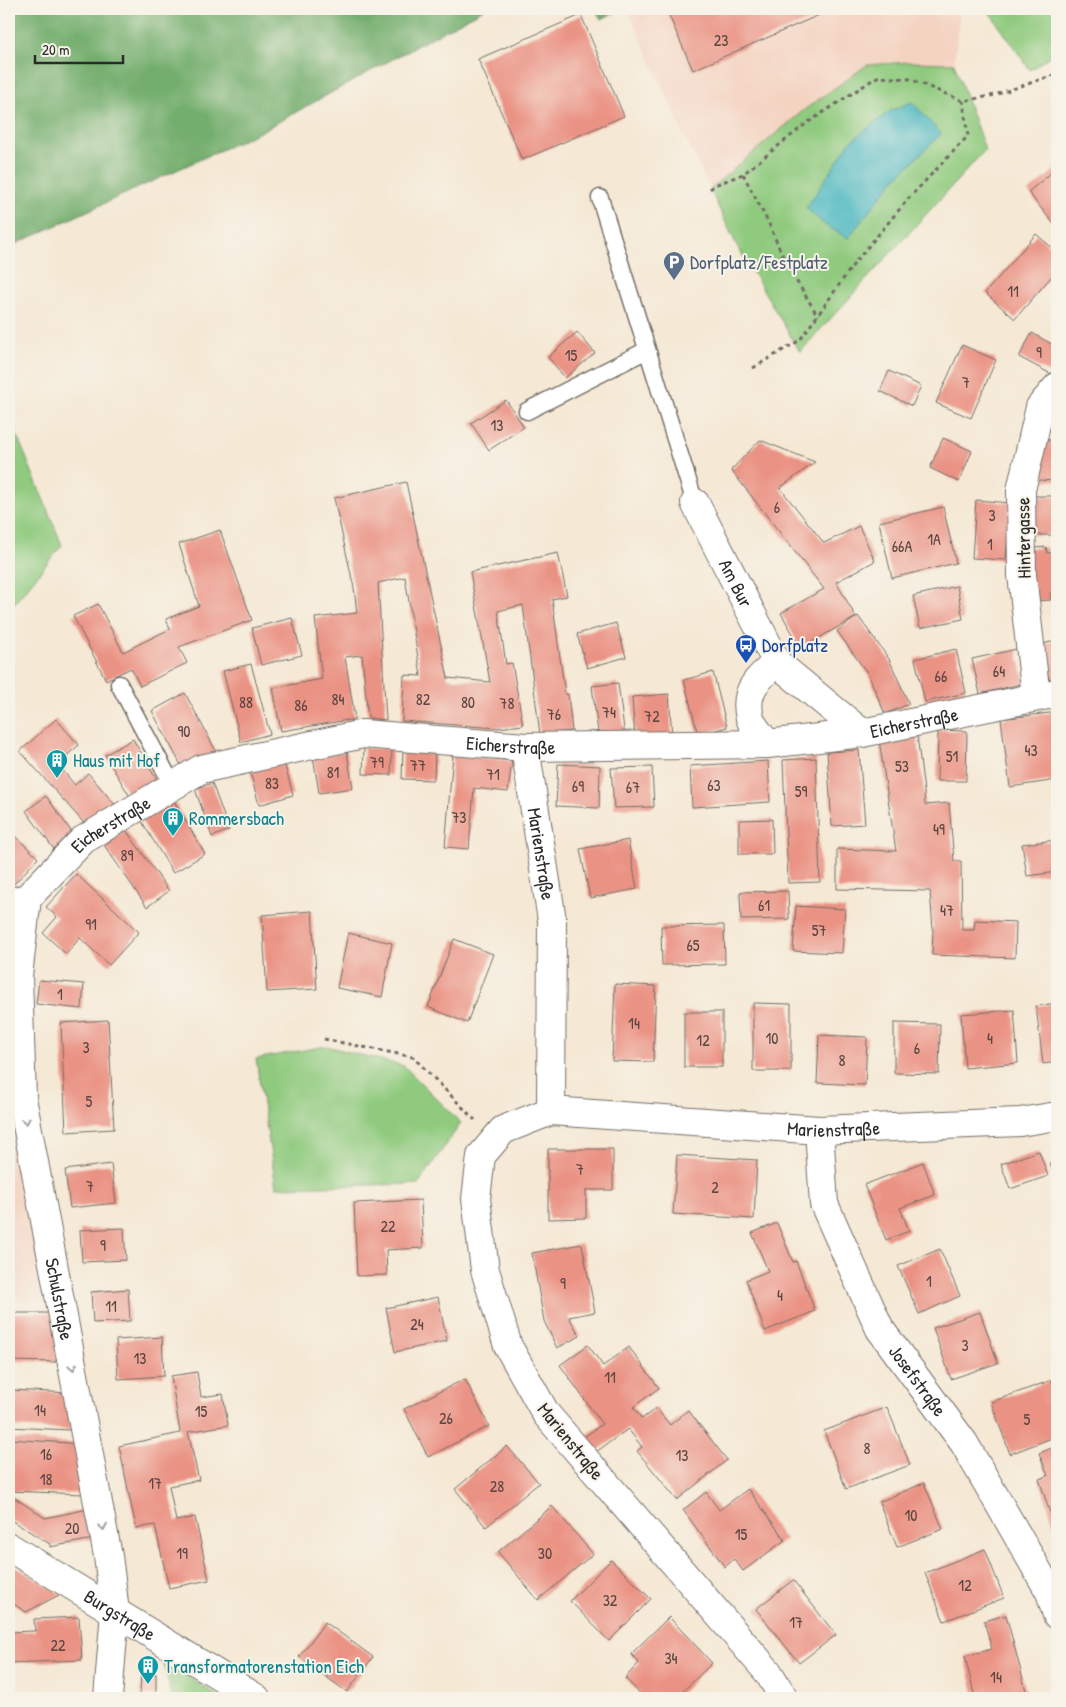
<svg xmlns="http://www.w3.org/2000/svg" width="1066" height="1707" viewBox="0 0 1066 1707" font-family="'Patrick Hand',sans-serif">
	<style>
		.built { fill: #f4d3c1 }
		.green { fill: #8fca7e; stroke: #5d7a54 }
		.forest { fill: #73ae6d; stroke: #4f6c4c }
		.water { fill: #48b7c1; stroke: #3a7176 }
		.building { fill: #ea9283 }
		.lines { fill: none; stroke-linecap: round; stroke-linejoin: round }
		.lane-casing { stroke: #726d66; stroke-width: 19 }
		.street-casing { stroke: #726d66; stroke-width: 30 }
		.path { stroke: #726d66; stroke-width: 3; stroke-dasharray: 4 4; stroke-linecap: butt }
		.lane { stroke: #fff; stroke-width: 16 }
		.street { stroke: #fff; stroke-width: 28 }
		.oneway { stroke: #a0a0a0 }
		.labels { text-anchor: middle; stroke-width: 4; stroke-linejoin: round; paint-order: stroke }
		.number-label { font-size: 16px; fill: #5b4541 }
		.service-label { font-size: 19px; fill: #4e5e75; stroke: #f7f3e8; text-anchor: start }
		.street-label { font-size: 19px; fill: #2b2b2b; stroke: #f7f3e8 }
		.transit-label { font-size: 19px; fill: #164399; stroke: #f7f3e8; text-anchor: start }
		.culture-label { font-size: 19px; fill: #0d838f; stroke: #f7f3e8; text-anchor: start }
	</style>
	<rect width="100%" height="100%" fill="#f7f3e8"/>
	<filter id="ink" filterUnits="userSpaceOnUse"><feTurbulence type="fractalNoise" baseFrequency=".02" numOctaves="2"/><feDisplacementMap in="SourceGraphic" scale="10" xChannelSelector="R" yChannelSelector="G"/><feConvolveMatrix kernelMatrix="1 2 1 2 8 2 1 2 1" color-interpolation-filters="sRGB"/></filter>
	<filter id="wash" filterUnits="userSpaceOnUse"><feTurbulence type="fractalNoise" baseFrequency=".0096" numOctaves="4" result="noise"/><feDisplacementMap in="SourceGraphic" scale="20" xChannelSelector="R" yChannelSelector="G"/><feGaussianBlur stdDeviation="1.12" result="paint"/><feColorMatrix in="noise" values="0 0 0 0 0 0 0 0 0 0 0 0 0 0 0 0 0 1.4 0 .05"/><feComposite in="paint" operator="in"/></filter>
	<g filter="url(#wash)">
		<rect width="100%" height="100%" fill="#f5e8d4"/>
		<g class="built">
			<path d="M628 9H960L954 63 910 62 867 65 804 110 710 189 681 129Z"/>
			<path d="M9 1127 15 1128 47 1302 9 1300Z"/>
		</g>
		<g class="green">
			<path d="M987 9H1057V51L1030 70Z"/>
			<path d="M910 62 954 63 985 150 800 352 736 244 710 189 804 110 867 65Z"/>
			<path d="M9 416 62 545 9 610Z"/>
			<path d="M326 1046 404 1066 461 1123 418 1184 276 1187 256 1059Z"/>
			<path d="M163 1661 221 1698H172Z"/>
		</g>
		<g class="forest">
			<path d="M9 9H484L258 133 9 247Z"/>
			<path d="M595 9H624L601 19Z"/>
		</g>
		<path class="water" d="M912 102 941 134 893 181 848 238 825 225 806 208 850 142 890 111Z"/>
		<g id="blocks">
			<g class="building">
				<path d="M666 9H833L693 70Z"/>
				<path d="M581 15 624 116 522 160 478 59Z"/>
				<path d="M1057 168V228L1028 192Z"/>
				<path d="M1036 234 1057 252V270L1015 319 985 293Z"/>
				<path d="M577 332 595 353 565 378 548 357Z"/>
				<path d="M1032 333 1057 347V364L1051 374 1019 357Z"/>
				<path d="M962 345 996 360 971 418 936 403Z"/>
				<path d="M889 371 921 386 912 406 880 391Z"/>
				<path d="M506 400 524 427 489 450 471 423Z"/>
				<path d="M943 438 972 451 959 482 930 468Z"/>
				<path d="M760 440 815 462 780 488 824 543 859 526 875 561 836 582 856 617 801 648 781 613 824 589 731 470Z"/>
				<path d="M1038 440H1057V481L1037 480Z"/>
				<path d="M406 482 448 678 490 682 470 572 558 553 567 596 552 599 565 694H568L572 731 540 734 523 605 498 611 506 664 512 663 523 725 498 728 402 721 404 675 421 676 405 577 378 583 386 720 368 718 362 655 345 657 355 719 281 731 273 688 322 679 315 618 357 613 354 588 334 498Z"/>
				<rect x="1028" y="496" width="29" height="39"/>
				<path d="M976 500 1010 503 1006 560 972 558Z"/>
				<path d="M943 507 956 563 892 578 879 522Z"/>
				<path d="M220 530 252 620 179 647 187 663 140 686 131 668 106 680 73 616 98 604 123 652 170 629 166 619 199 606 179 544Z"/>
				<path d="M1046 547 1047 553 1057 552V593H1050L1051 600 1031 601 1026 549Z"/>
				<path d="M957 586 963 619 920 628 913 596Z"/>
				<path d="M858 616 889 659 909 704 885 714 868 674 837 631Z"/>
				<path d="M292 618 302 655 261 665 252 628Z"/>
				<path d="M616 623 626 657 587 668 577 634Z"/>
				<path d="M1057 640V680L1050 682 1040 645Z"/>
				<path d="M956 649 966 693 925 702 915 659Z"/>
				<path d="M1017 649 1025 683 980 694 972 659Z"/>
				<path d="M251 664 270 734 241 742 223 671Z"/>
				<path d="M713 672 727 727 698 735 684 680Z"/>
				<path d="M618 683 625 737 599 740 592 686Z"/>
				<path d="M185 693 216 751 183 769 152 711Z"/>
				<path d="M669 694 672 736 635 738 632 697Z"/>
				<path d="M1057 712V780L1010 787 1001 719Z"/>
				<path d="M56 719 79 745 57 764 75 785 88 773 117 807 90 830 20 751Z"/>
				<path d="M938 730 967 731 966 781H937Z"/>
				<path d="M917 735 924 791 925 805 949 803 954 861H961L962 930H974L975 920 1016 922 1015 958 932 955 933 929 930 891 837 889V849L896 851 879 740Z"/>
				<path d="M133 739 159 784 132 800 105 755Z"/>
				<path d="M364 748 392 749 391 775 363 774Z"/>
				<path d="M403 749 435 751 434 780 402 779Z"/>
				<path d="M859 750 865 824 832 826 827 752Z"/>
				<path d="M347 752 353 788 319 793 313 756Z"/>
				<path d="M453 754 512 761 508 792 474 788 469 849 445 847Z"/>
				<path d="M816 758 820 882 788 883 783 760Z"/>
				<path d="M768 761 770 802 692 807 690 766Z"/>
				<path d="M284 762 293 795 259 805 250 772Z"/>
				<path d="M558 764 600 766 599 808 556 806Z"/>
				<path d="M652 767 654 807 614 808 611 768Z"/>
				<path d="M212 783 229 830 212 837 195 789Z"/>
				<path d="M46 796 76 838 56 852 26 811Z"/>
				<path d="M174 801 205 854 173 873 141 820Z"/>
				<path d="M772 819 773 854H739V820Z"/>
				<path d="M126 830 169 891 147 907 104 845Z"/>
				<path d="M12 833 38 858 14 884 9 879V836Z"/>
				<path d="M628 840 637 889 590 898 580 849Z"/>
				<path d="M1057 840V872L1027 876 1022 844Z"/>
				<path d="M76 874 139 932 109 965 80 938 66 954 43 933 57 917 46 907Z"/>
				<path d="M788 891 789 919 741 920 740 892Z"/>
				<path d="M796 906 845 909 842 953 793 951Z"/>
				<path d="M312 911 317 989 267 992 262 915Z"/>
				<path d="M724 925 725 964 662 965 661 926Z"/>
				<path d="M348 933 392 943 382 997 337 988Z"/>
				<path d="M454 939 493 954 467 1023 428 1007Z"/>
				<path d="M39 980 84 984 82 1009 36 1004Z"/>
				<path d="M615 984 656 986 653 1062 612 1061Z"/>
				<path d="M753 1003 791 1004V1071H753Z"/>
				<path d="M1057 1003V1062L1043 1064 1036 1006Z"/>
				<path d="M1014 1010 1018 1063 965 1068 961 1014Z"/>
				<rect x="684" y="1012" width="38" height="55"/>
				<path d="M108 1020 114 1129 66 1132 61 1023Z"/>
				<path d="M894 1023 940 1024 939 1074 894 1073Z"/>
				<path d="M819 1035 867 1037 865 1085 817 1083Z"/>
				<path d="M548 1149H613V1190H586V1218L548 1219Z"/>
				<path d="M1039 1151 1048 1176 1010 1189 1001 1164Z"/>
				<path d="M677 1155 757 1160 754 1219 673 1214Z"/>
				<path d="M923 1162 935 1195 900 1208 909 1231 886 1240 864 1185Z"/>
				<path d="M1057 1162V1181L1050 1164Z"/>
				<path d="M111 1164 116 1203 70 1208 65 1170Z"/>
				<path d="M421 1200 423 1248 386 1250 387 1275 357 1276 354 1203Z"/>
				<path d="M777 1223 793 1262 796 1261 815 1311 765 1331 746 1280 768 1271 752 1233Z"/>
				<path d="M124 1228 126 1260 82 1262 80 1230Z"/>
				<path d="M582 1244 595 1312 569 1317 580 1336 557 1348 544 1321 532 1253Z"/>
				<path d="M940 1249 960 1296 919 1314 898 1266Z"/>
				<path d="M128 1289 130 1321 93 1323 91 1292Z"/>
				<path d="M438 1297 447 1341 395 1352 386 1308Z"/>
				<path d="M980 1312 998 1363 951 1379 933 1328Z"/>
				<path d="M9 1313H57L56 1362 9 1361Z"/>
				<path d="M162 1337 164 1376 118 1379 116 1340Z"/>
				<path d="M588 1345 603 1366 629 1347 659 1388 633 1407 642 1419 656 1408 670 1425 688 1410 727 1460 677 1500 637 1451 642 1447 628 1429 596 1452 584 1437 602 1424 560 1365Z"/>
				<path d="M197 1372 201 1397 223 1394 228 1425 188 1432 199 1480 169 1486 176 1521 195 1517 209 1580 169 1588 155 1525 136 1528 119 1446 180 1433 171 1376Z"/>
				<path d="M465 1379 489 1426 428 1457 404 1409Z"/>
				<path d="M1052 1380 1057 1395V1436L1010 1454 991 1402Z"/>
				<path d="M9 1390 72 1393 70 1430 9 1427Z"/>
				<path d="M887 1407 910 1465 846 1489 824 1431Z"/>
				<path d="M9 1439 84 1444 83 1494 9 1491Z"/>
				<path d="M507 1446 539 1483 486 1527 455 1489Z"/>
				<path d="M1057 1446V1534L1039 1479 1048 1476 1039 1453Z"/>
				<path d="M924 1483 943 1529 897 1547 879 1502Z"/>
				<path d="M748 1489 785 1540 743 1571 734 1559 725 1567 683 1510 706 1492 719 1510Z"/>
				<path d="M9 1494 45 1518 93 1508 99 1538 50 1547V1544L9 1519Z"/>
				<path d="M552 1506 593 1554 538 1600 498 1552Z"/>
				<path d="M985 1549 1004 1598 944 1621 925 1573Z"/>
				<path d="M611 1560 651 1599 609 1641 570 1601Z"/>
				<path d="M9 1563 61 1594 26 1612 9 1601Z"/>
				<path d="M793 1580 836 1635 799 1663 756 1609Z"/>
				<path d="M1006 1615 1028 1698H975L965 1656 992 1649 984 1621Z"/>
				<path d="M79 1617 82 1660 9 1663V1632L35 1631 34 1619Z"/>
				<path d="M669 1617 712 1663 676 1698H644L625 1678 639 1663 631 1654Z"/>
				<path d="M325 1622 373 1657 347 1692 299 1657Z"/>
				<path d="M141 1673 156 1674V1696H140Z"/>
			</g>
		</g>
	</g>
	<g filter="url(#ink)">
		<use href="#blocks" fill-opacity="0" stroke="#726d66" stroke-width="1"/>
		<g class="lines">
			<g class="lane-casing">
				<g id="lane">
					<path d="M600 198 695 503"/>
					<path d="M527 411 647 350"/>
					<path d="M119 684 173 786"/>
				</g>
			</g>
			<g class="street-casing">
				<g id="street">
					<path id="s1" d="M695 503 777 663 862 733"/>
					<path d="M1036 697 1022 575 1021 490 1040 407 1057 387"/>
					<path d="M767 744C762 736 752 726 750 718 743 691 758 677 777 663"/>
					<path id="s2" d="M525 747 552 920 551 1111"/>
					<path id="s3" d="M27 898 18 976 22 1098 108 1556 115 1611 108 1698"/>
					<path id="s4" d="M9 903 27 898 83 840 201 769 363 734 525 747 767 744 862 733 1057 693"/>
					<path id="s5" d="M819 1130 824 1204 880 1329 964 1443 1050 1592 1057 1615"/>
					<path id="s6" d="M9 1547 256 1698"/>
					<path id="s7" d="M784 1698 768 1672 546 1414 508 1346 485 1270 476 1199 481 1156 503 1130 551 1111 819 1130 1020 1122 1057 1116"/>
				</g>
			</g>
			<g class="path">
				<path d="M743 174 769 224 786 264 818 316"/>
				<path d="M710 189 715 185 743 174 807 123 877 77 910 79 963 101 995 95 1057 74"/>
				<path d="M753 368 800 340 856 261 909 198 968 136 963 101"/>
				<path d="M324 1039 413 1057 475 1120"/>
			</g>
			<use href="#lane" class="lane"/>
			<use href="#street" class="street"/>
		</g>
		<defs><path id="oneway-chevron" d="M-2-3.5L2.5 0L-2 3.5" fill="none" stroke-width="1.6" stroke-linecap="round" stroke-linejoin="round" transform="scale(1.25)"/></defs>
		<g class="oneway">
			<use href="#oneway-chevron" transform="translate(26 1121) rotate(79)"/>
			<use href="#oneway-chevron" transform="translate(73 1367) rotate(79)"/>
			<use href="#oneway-chevron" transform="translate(103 1527) rotate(79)"/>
		</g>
	</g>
	<defs>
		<g id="parking-pin" transform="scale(1.125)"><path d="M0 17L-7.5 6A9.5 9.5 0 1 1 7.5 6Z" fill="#5c6f8a" stroke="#f7f3e8"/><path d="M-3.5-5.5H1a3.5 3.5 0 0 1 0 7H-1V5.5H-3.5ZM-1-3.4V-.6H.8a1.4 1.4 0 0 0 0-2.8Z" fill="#fff"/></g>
		<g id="bus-pin" transform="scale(1.125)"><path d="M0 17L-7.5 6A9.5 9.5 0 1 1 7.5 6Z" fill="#1a4fb4" stroke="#f7f3e8"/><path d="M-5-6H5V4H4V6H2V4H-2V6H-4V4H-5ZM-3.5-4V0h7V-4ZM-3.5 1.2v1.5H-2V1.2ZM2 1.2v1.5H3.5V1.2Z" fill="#fff"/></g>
		<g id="building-pin" transform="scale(1.125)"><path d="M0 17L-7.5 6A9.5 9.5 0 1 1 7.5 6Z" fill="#0f9aa8" stroke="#f7f3e8"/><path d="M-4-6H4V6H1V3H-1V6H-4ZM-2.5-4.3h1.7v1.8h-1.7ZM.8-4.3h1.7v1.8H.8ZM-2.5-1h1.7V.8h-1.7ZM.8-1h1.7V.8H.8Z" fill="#fff"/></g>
	</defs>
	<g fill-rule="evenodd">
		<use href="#parking-pin" x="674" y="262"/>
		<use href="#bus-pin" x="746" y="645"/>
		<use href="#building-pin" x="57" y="760"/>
		<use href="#building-pin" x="173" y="818"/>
		<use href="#building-pin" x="148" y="1666"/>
	</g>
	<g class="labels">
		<g class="number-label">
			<text x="721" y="46">23</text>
			<text x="1013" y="297">11</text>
			<text x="1039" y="358">9</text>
			<text x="571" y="361">15</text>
			<text x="966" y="388">7</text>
			<text x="497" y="431">13</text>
			<text x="777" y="513">6</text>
			<text x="992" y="521">3</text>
			<text x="934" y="545">1A</text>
			<text x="990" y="550">1</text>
			<text x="902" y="552">66A</text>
			<text x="999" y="677">64</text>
			<text x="941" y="682">66</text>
			<text x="338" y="705">84</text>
			<text x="423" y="705">82</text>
			<text x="246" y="708">88</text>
			<text x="468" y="708">80</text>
			<text x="507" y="709">78</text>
			<text x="301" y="711">86</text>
			<text x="609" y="718">74</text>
			<text x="554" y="720">76</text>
			<text x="652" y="722">72</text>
			<text x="184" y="737">90</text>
			<text x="1031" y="756">43</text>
			<text x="952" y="762">51</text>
			<text x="377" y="768">79</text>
			<text x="418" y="771">77</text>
			<text x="902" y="772">53</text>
			<text x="333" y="778">81</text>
			<text x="493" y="780">71</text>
			<text x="272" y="789">83</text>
			<text x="714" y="791">63</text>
			<text x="578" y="792">69</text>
			<text x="633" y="793">67</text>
			<text x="801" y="797">59</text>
			<text x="459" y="823">73</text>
			<text x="939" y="835">49</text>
			<text x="127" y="861">89</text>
			<text x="764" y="911">61</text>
			<text x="947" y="916">47</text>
			<text x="91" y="930">91</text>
			<text x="819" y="936">57</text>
			<text x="693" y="951">65</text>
			<text x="60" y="1000">1</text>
			<text x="634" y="1029">14</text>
			<text x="772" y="1044">10</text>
			<text x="990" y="1044">4</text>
			<text x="703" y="1046">12</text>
			<text x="86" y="1053">3</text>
			<text x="917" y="1054">6</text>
			<text x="842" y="1066">8</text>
			<text x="89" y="1107">5</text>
			<text x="580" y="1175">7</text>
			<text x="90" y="1192">7</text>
			<text x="715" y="1193">2</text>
			<text x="388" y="1232">22</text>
			<text x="103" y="1251">9</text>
			<text x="929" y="1287">1</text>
			<text x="563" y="1289">9</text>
			<text x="780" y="1301">4</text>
			<text x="111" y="1312">11</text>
			<text x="417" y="1330">24</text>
			<text x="965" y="1351">3</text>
			<text x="140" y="1364">13</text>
			<text x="610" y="1383">11</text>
			<text x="40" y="1416">14</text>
			<text x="201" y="1417">15</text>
			<text x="446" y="1424">26</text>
			<text x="1027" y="1425">5</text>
			<text x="867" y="1454">8</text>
			<text x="46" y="1460">16</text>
			<text x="682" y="1461">13</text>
			<text x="46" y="1485">18</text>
			<text x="155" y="1489">17</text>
			<text x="497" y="1492">28</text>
			<text x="911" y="1521">10</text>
			<text x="72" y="1534">20</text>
			<text x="741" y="1540">15</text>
			<text x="182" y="1559">19</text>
			<text x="545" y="1559">30</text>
			<text x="965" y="1591">12</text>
			<text x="610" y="1606">32</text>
			<text x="796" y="1628">17</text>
			<text x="58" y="1651">22</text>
			<text x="671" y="1664">34</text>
			<text x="996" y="1683">14</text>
		</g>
		<g class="service-label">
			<text x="690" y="269">Dorfplatz/Festplatz</text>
		</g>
		<g class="street-label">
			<text transform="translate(1023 538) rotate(-91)" y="7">Hintergasse</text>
			<text dy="7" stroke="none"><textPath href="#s1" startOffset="90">Am Bur</textPath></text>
			<text dy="7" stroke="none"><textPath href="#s4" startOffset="956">Eicherstraße</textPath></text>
			<text dy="7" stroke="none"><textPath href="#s4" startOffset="551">Eicherstraße</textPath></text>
			<text dy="7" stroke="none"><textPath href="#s4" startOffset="131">Eicherstraße</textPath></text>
			<text dy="7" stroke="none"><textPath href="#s2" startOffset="108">Marienstraße</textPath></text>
			<text dy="7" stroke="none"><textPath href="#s7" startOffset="1012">Marienstraße</textPath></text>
			<text dy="7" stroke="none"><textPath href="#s3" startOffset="405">Schulstraße</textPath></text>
			<text dy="7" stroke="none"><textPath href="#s5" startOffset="275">Josefstraße</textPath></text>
			<text transform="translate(571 1441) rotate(51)" y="7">Marienstraße</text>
			<text dy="7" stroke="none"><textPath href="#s6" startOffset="130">Burgstraße</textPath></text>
		</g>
		<g class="transit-label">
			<text x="762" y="652">Dorfplatz</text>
		</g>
		<g class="culture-label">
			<text x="73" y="767">Haus mit Hof</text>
			<text x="189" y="825">Rommersbach</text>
			<text x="164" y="1673">Transformatorenstation Eich</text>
		</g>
	</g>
	<rect width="1066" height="1707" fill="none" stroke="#f7f3e8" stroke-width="30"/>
	<path d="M35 55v8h88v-8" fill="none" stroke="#2b2b2b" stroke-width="2.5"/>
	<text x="42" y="55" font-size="15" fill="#2b2b2b" stroke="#f7f3e8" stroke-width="4" paint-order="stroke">20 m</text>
</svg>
